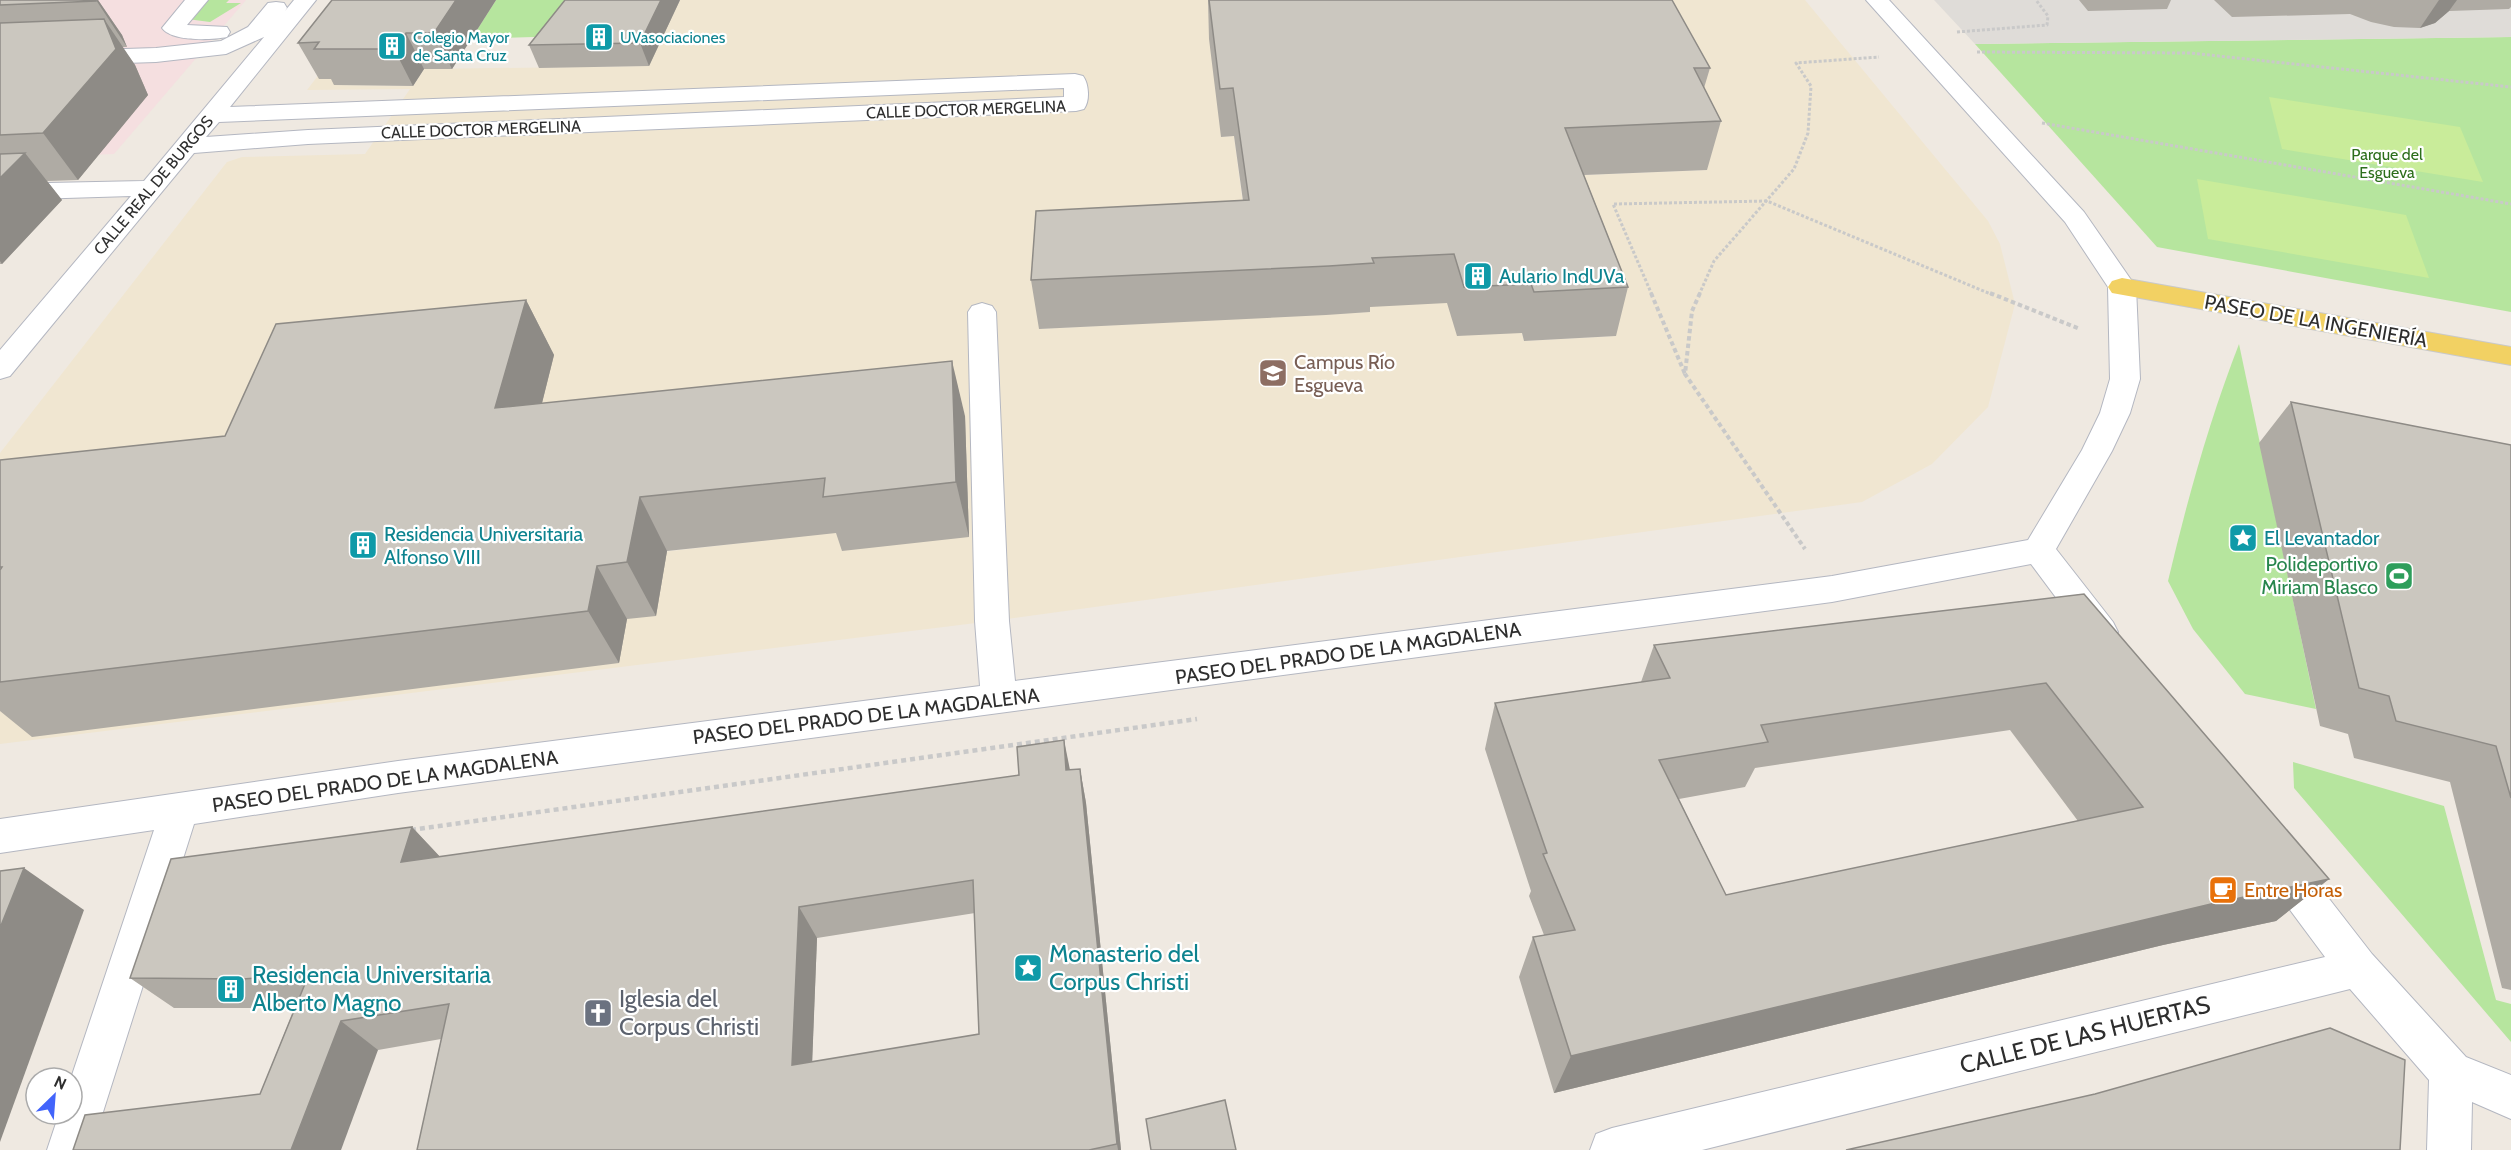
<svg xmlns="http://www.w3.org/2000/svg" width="2511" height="1150" viewBox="0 0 2511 1150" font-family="Cabin,sans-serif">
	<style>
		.education { fill: #f0e6d1 }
		.medical { fill: #f5dfe0 }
		.green { fill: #b6e59e }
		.pitch { fill: #c9ec9a }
		.plaza { fill: #dfdcd8 }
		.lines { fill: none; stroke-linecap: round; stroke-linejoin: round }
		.minor-casing { stroke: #b4b7c1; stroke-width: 2 }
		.major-casing { stroke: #c9c9c9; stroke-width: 2 }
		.path-far2 { stroke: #c9c9c9; stroke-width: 3; stroke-dasharray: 3 2; stroke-linecap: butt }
		.path-far1 { stroke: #c9c9c9; stroke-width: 4; stroke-dasharray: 4.5 3; stroke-linecap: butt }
		.path { stroke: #c9c9c9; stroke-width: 4.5; stroke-dasharray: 5 4; stroke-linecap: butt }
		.minor { fill: #fff; fill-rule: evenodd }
		.major { fill: #f2d163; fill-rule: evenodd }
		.wall { fill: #afaba4; fill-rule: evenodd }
		.shaded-wall { fill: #8e8b86 }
		.building { fill: #cbc7bf; stroke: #8e8b86; stroke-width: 1.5; fill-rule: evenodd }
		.labels { text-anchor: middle; stroke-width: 4.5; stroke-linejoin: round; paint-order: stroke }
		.far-culture-label { font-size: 16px; fill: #0d838f; stroke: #fff; text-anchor: start }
		.far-street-label { font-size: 16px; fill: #2e2e2e; stroke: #fff }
		.far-park-label { font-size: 16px; fill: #2c6e1b; stroke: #fff }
		.culture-label { font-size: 20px; fill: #0d838f; stroke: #fff; text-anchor: start }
		.street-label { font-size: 20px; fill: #2e2e2e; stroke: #fff }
		.education-label { font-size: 20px; fill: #785e54; stroke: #fff; text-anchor: start }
		.leisure-label { font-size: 20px; fill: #27864d; stroke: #fff; text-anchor: end }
		.food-label { font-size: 20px; fill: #c56008; stroke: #fff; text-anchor: start }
		.near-culture-label { font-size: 24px; fill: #0d838f; stroke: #fff; text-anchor: start }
		.near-worship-label { font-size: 24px; fill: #5b616d; stroke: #fff; text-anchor: start }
		.near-street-label { font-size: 24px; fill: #2e2e2e; stroke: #fff }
	</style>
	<rect width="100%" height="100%" fill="#efe9e1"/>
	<path class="education" d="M376 0 335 85 413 86 424 69 648 66 680 0H1218L1221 137 1234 136 1249 250 1039 329 1369 312 1364 285 1447 302 1522 333 1524 341 1615 336 1416 182 1707 170 1622 0H1805L1988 221 2000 244 2015 304 1988 407 1932 464 1862 502 992 621 0 744V627L786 538 844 530 969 536 964 416 0 520V453L227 162 242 157 365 154 410 89 307 90Z"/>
	<path class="medical" d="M0 0H246L114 154 0 159Z"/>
	<g class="green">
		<path d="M204 0H229L226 3H241L210 22 187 19Z"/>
		<path d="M496 0H600L602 35 471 39Z"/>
		<path d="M2511 37V312L2157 247 1975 44Z"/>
		<path d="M2239 344 2316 709 2245 694 2193 629 2168 581C2187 501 2209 421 2239 344Z"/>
		<path d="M2293 762 2444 806 2496 1000 2511 1004V1042L2294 788Z"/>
	</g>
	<g class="pitch">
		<path d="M2269 97 2460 127 2483 182 2282 149Z"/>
		<path d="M2197 179 2406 215 2429 278 2208 239Z"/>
	</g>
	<path class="plaza" d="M1934 0H2511V37L1975 44Z"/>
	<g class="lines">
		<g class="minor-casing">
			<g id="minor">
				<path d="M185 0H208L187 25 227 27 230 32 227 37C212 40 172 42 162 28Z"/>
				<path d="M294 0H316L230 107 1075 74 1083 76C1089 84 1090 101 1084 109L1076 111 308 144 194 153 10 376 0 379V350L131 196 0 200V184L144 181 264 37 226 54 156 62 0 67V53L156 48 221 41 248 27 268 3 276 2 284 3 287 8 285 11ZM1064 88V97L308 130 206 137 219 122Z"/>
				<path d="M1866 0H1889L2084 212 2136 287 2140 379 2130 413 2112 451 2056 549 2113 622 2118 632 2113 642 2101 646 2089 642 2031 564 1832 602 398 793 194 824 91 1150H47L59 1114H72L71 1078 154 830 0 853V819L398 761 980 686 975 621 968 312 972 306 982 303 992 306 996 312 1009 621 1015 681 1832 576 2028 540 2082 450 2100 413 2110 379 2108 287 2065 222Z"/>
				<path d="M2278 846 2292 851 2372 954 2466 1057 2511 1075V1119L2472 1102 2471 1150H2427L2429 1080 2350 989 1702 1150H1590L1596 1134 1612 1128 2325 957 2264 875 2259 863 2264 851Z"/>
			</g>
		</g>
		<g class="major-casing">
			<path id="major" d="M2122 278 2511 347V365L2112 293 2108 287 2112 281Z"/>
		</g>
		<g class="path-far2">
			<path d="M1957 32 2047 25 2048 16 2036 0"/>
			<path d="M1977 52 2190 53 2511 87"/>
			<path d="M2042 123 2511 204"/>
			<path d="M1652 295 1613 204 1767 201 1993 295"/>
			<path d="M1699 295 1714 261 1794 169 1808 133 1811 86 1796 63 1879 57"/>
		</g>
		<g class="path-far1">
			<path d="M1651 293 1685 374"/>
			<path d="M1700 293 1692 311 1685 374 1805 549"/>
			<path d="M1990 293 2080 329"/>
		</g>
		<path class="path" d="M411 830 1197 719"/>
		<use href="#minor" class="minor"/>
		<use href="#major" class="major"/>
	</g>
	<g class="wall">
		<path d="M0 0H98L122 35 127 47H122L135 65 148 95 78 180 47 181 62 200 2 264H0Z"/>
		<path d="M332 0H496L452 69H424L413 86 334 85 331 79H319L298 43Z"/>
		<path d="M680 0 649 66 539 68 529 45Z"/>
		<path d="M1208 0H1672L1710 68 1704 88 1721 121 1707 170 1584 175 1628 287 1616 336 1524 341 1522 333 1457 336 1447 303 1370 307V312L1326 315 1039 329 1031 280 1243 201 1234 136 1221 137 1209 39Z"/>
		<path d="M2079 0H2171L2167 9 2088 11Z"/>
		<path d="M2214 0H2511V7L2509 9 2449 11 2435 23 2420 28 2394 27 2371 22 2350 14 2232 17Z"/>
		<path d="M526 300 554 355 542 403 965 416 969 537 842 551 836 533 667 551 656 616 627 619 619 663 32 737 0 711V460L225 436Z"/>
		<path d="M2291 402 2511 445V990L2502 988 2450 782 2354 758 2348 734 2320 726 2259 443Z"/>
		<path d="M2084 594 2329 879 2276 921 2163 945 1554 1093 1519 977 1533 937 1544 935 1529 896 1531 891 1485 749 1495 703 1641 682 1654 645ZM2010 730 2078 821 1726 895 1679 799 1745 787 1755 768Z"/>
		<path d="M1070 769H1080L1086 803 1121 1150H417L441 1039 378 1050 260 1094 295 1007 283 1008H174L130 978 412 827 440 857ZM975 913 979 1034 812 1062 817 938Z"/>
	</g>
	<g class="shaded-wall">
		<path d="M96 0H98L122 35 127 47Z"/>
		<path d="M456 0H496L452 69 434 33Z"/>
		<path d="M661 0H680L649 66 640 43Z"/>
		<path d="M2439 0H2457L2449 11 2435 23 2420 28Z"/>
		<path d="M104 19 135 65 148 95 78 180 43 133Z"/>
		<path d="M406 33 424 69 413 86 394 49Z"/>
		<path d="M25 153 62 200 2 264 0 261V178Z"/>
		<path d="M526 300 554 355 527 463 495 408Z"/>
		<path d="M952 361 965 416 969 537 956 482Z"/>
		<path d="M640 497 667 551 656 616 627 562Z"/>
		<path d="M597 566 627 619 619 663 588 611Z"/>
		<path d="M1064 740 1071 775 1066 770Z"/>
		<path d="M1080 769 1086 803 1121 1150H1118L1117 1144Z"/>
		<path d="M412 827 443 860 401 862Z"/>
		<path d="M24 868 84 910 0 1142V928Z"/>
		<path d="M2329 879 2276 921 2163 945 1554 1093 1571 1056 2211 904Z"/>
		<path d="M799 907 817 938 811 1092 792 1065Z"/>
		<path d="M341 1021 378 1050 341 1150H291Z"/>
	</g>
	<g class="building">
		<path d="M0 0H96V1L0 5Z"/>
		<path d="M332 0H456L434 33H406L394 49H314L319 42 298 43Z"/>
		<path d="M565 0H661L640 43 529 45Z"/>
		<path d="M1209 0H1672L1710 68H1694L1721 121 1565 128 1628 287 1534 292 1531 284 1464 287 1454 254 1372 258 1374 263 1329 266 1031 280 1036 211 1249 200 1233 88 1220 89Z"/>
		<path d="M104 19 116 49 43 133 0 135V23Z"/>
		<path d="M25 153 0 178V154Z"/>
		<path d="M526 300 495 408 952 361 956 482 823 497 825 478 640 497 627 562 597 566 588 611 0 682V570L2 567H0V460L225 436 276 324Z"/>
		<path d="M2291 402 2511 445V798L2496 746 2396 721 2389 696 2359 688Z"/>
		<path d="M2084 594 2329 879 2211 904 1571 1056 1533 937 1575 930 1543 854 1547 853 1495 703 1670 678 1654 645ZM2046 683 2143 807 1726 895 1659 760 1768 742 1761 725Z"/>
		<path d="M1064 740 1066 770 1080 769 1117 1144 1089 1150H417L449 1004 341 1021 291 1150H73L85 1115 260 1094 309 974 243 979 130 978 171 859 412 827 401 862 1019 775 1017 747ZM973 880 979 1034 792 1065 799 907Z"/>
		<path d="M24 868 0 928V871Z"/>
		<path d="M2330 1028 2405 1060 2400 1150H1846L2095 1094Z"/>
		<path d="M1225 1100 1236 1150H1151L1146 1119Z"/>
	</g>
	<defs>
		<g id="building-square" transform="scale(1.5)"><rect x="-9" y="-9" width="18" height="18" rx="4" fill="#0f9aa8" stroke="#fff"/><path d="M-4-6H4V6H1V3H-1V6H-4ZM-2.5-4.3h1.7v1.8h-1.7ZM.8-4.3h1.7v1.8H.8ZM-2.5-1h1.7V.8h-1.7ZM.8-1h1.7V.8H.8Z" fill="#fff"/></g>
		<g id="university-square" transform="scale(1.5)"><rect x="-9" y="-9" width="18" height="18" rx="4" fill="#8d6e63" stroke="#fff"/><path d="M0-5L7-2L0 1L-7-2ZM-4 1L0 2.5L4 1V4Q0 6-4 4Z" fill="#fff"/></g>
		<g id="sight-square" transform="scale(1.5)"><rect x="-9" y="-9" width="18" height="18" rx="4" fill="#0f9aa8" stroke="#fff"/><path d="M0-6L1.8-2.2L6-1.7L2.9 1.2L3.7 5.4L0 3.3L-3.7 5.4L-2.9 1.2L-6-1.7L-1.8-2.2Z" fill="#fff"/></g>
		<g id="stadium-square" transform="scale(1.5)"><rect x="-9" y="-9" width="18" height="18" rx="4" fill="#2e9e5b" stroke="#fff"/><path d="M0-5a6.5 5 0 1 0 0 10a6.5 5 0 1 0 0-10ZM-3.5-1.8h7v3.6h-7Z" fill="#fff"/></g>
		<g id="cafe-square" transform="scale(1.5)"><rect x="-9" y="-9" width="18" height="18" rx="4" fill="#e8710a" stroke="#fff"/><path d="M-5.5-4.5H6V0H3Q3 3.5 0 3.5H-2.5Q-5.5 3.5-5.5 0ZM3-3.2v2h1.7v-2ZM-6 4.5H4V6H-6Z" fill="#fff"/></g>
		<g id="church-square" transform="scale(1.5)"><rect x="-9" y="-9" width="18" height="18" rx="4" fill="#6b7280" stroke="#fff"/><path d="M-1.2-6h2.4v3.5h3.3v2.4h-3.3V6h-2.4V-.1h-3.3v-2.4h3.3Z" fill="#fff"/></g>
	</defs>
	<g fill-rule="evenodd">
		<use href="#building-square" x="599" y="37"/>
		<use href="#building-square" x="392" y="46"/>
		<use href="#building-square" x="1478" y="276"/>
		<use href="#university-square" x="1273" y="373"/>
		<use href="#sight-square" x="2243" y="538"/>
		<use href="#building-square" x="363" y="545"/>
		<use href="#stadium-square" x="2399" y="576"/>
		<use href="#cafe-square" x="2223" y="890"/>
		<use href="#sight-square" x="1028" y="968"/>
		<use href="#building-square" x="231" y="989"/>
		<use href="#church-square" x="598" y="1013"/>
	</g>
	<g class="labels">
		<g class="far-culture-label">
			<text x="413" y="43">Colegio Mayor<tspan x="413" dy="18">de Santa Cruz</tspan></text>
			<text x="620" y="43">UVasociaciones</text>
		</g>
		<g class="far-street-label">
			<text transform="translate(966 109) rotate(-2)" y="6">CALLE DOCTOR MERGELINA</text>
			<text transform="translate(481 129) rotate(-2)" y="6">CALLE DOCTOR MERGELINA</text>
			<text transform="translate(153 185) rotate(-50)" y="6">CALLE REAL DE BURGOS</text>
		</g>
		<g class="far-park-label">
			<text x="2387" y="160">Parque del<tspan x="2387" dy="18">Esgueva</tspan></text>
		</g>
		<g class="culture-label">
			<text x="1499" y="283">Aulario IndUVa</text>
			<text x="384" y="541">Residencia Universitaria<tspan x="384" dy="23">Alfonso VIII</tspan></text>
			<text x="2264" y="545">El Levantador</text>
		</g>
		<g class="street-label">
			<text transform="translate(2316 321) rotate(10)" y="7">PASEO DE LA INGENIERÍA</text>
			<text transform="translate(1348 653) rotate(-8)" y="7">PASEO DEL PRADO DE LA MAGDALENA</text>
			<text transform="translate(866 716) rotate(-7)" y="7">PASEO DEL PRADO DE LA MAGDALENA</text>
			<text transform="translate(385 781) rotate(-8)" y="7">PASEO DEL PRADO DE LA MAGDALENA</text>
		</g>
		<g class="education-label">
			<text x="1294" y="369">Campus Río<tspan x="1294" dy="23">Esgueva</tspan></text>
		</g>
		<g class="leisure-label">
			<text x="2378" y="571">Polideportivo<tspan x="2378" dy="23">Miriam Blasco</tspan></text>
		</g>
		<g class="food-label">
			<text x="2244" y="897">Entre Horas</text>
		</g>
		<g class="near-culture-label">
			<text x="1049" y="962">Monasterio del<tspan x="1049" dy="28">Corpus Christi</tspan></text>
			<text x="252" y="983">Residencia Universitaria<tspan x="252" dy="28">Alberto Magno</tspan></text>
		</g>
		<g class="near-worship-label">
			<text x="619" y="1007">Iglesia del<tspan x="619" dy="28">Corpus Christi</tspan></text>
		</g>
		<g class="near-street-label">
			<text transform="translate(2085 1035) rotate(-14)" y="8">CALLE DE LAS HUERTAS</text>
		</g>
	</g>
	<g transform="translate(54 1096) rotate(25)"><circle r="28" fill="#ffffff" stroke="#ababab" stroke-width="1.5"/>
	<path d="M0-4.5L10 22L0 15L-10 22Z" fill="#4264fb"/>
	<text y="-9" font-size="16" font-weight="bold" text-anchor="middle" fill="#2e2e2e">N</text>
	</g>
</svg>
